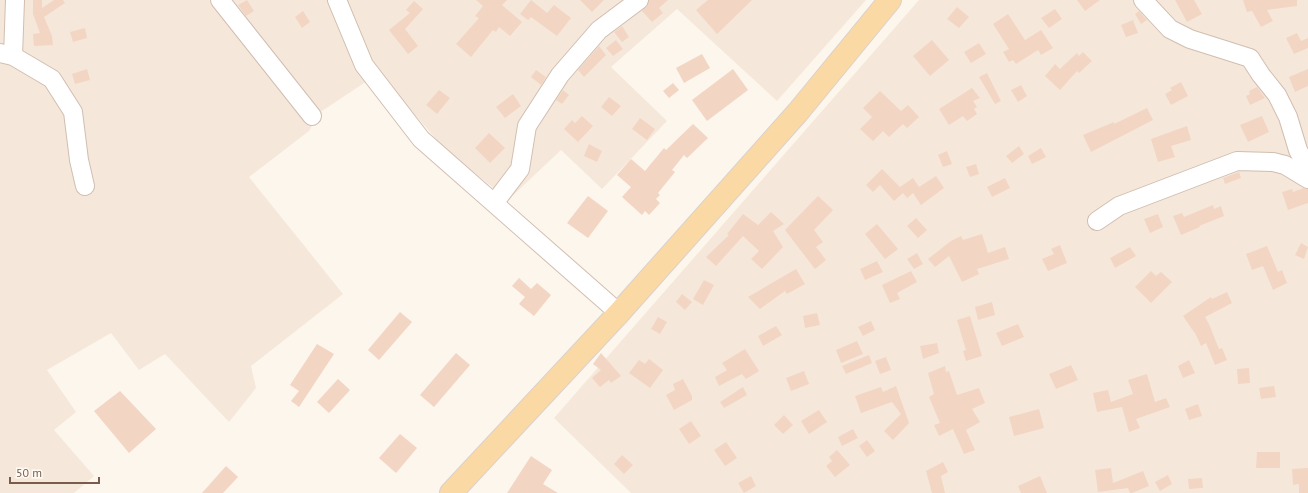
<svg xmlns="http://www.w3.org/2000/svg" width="1308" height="493" viewBox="0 0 1308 493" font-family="'PT Sans',sans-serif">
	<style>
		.residential { fill: #f5e8da }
		.building { fill: #f3d5c3 }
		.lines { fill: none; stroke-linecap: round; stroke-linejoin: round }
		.minor-casing { stroke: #d1beb0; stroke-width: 20 }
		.major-casing { stroke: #dad1cd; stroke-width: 24 }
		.minor { stroke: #fff; stroke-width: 18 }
		.major { stroke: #fbd9a5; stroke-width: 22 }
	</style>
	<rect width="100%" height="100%" fill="#fdf6ec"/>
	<g class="residential">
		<path d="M0 0H866L777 101 677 9 611 67 667 121 602 189 561 150 508 200 443 147 379 73 319 113 309 131 249 177 343 294 251 366 256 388 229 422 165 354 139 370 111 333 47 370 76 412 54 430 94 476 74 493H0Z"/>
		<path d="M919 0H1308V493H631L554 418Z"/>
	</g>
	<g class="building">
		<path d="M33 0H42V8L54 0H63L65 3 44 17 52 36 53 45 34 46 33 34 40 33 33 14Z"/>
		<path d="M247 0 254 11 246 16 238 5Z"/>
		<path d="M476 0H507L502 5 522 22 510 36 499 27 496 32 493 30 471 57 456 44 479 18 475 16 483 6Z"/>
		<path d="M531 0 547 13 554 5 571 18 557 36 531 17 528 20 520 14Z"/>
		<path d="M580 0H604L592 12Z"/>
		<path d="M649 0H668L659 8 663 13 652 22 642 11 648 4Z"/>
		<path d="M708 0H752L717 34 696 10Z"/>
		<path d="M1077 0H1100L1085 11Z"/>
		<path d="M1175 0H1194L1202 14 1187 22Z"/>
		<path d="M1243 0H1297V6L1267 10 1273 21 1261 27 1252 11 1247 12Z"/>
		<path d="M414 1 423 9 405 29 418 46 408 54 389 30 410 13 406 10Z"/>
		<path d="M957 7 969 17 959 28 947 19Z"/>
		<path d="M1055 9 1062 19 1049 28 1041 18Z"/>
		<path d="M303 11 310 22 302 28 295 17Z"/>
		<path d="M1139 11 1147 20 1141 24 1135 14Z"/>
		<path d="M1008 14 1025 40 1041 30 1053 48 1041 55 1038 50 1016 64 1013 60 1009 62 1003 52 1009 49 993 24Z"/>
		<path d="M1133 20 1138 33 1126 37 1121 25Z"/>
		<path d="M622 26 629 37 622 42 614 32Z"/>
		<path d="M85 28 87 38 73 42 70 32Z"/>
		<path d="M1297 33 1301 41 1308 38V48L1294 54 1286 38Z"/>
		<path d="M616 40 623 49 613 56 606 48Z"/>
		<path d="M932 40 949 60 930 76 913 56Z"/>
		<path d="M979 43 986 54 971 63 964 52Z"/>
		<path d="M599 46 606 55 584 77 578 70Z"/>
		<path d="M1083 52 1092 61 1079 73 1077 71 1060 90 1045 76 1055 64 1060 69 1077 53 1079 56Z"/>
		<path d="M702 54 710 68 684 83 676 68Z"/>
		<path d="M87 69 90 80 75 84 72 74Z"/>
		<path d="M733 69 748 90 707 121 692 100Z"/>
		<path d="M1308 69V86L1295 92 1289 77Z"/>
		<path d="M536 70 546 77 541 85 531 77Z"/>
		<path d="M987 73 1001 101 995 104 979 77Z"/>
		<path d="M1181 82 1188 96 1171 105 1165 94 1172 90 1170 88Z"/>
		<path d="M673 83 679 90 669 98 663 91Z"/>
		<path d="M1021 85 1027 96 1018 102 1011 90Z"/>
		<path d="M1257 87 1265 98 1250 105 1246 96 1250 94 1249 91Z"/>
		<path d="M972 88 980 98 973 101 977 107 974 109 977 114 967 121 963 116 949 125 939 109Z"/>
		<path d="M439 90 450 98 437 114 426 105Z"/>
		<path d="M563 90 569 95 562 104 556 100Z"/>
		<path d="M880 91 901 111 908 105 919 117 907 128 903 124 889 137 883 131 873 141 860 129 872 117 863 108Z"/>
		<path d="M513 94 521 106 505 118 496 107Z"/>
		<path d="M609 97 621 106 612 116 601 107Z"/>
		<path d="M1147 108 1153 120 1091 152 1083 135 1114 122V124Z"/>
		<path d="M582 116 593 126 578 142 564 129 572 120 575 123Z"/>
		<path d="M1262 116 1269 132 1248 142 1240 125Z"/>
		<path d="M640 118 655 129 647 140 632 129Z"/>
		<path d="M693 124 708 138 687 158 684 155 672 170 675 172 658 193 660 195 656 199 660 203 649 215 645 211 642 215 622 197 631 187 617 175 631 159 645 171 664 148 666 150Z"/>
		<path d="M1187 126 1191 140 1171 146 1175 157 1158 162 1151 139Z"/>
		<path d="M489 133 505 148 490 163 475 148Z"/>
		<path d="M589 144 602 151 597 162 584 156Z"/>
		<path d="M1019 146 1024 154 1012 163 1006 156Z"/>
		<path d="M1041 148 1046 157 1032 164 1028 156Z"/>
		<path d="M947 151 952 164 943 167 938 155Z"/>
		<path d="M976 164 979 174 970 177 966 167Z"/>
		<path d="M882 169 900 187 913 178 919 187 936 176 944 188 921 205 913 193 907 198 903 193 894 201 880 185 873 192 866 185Z"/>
		<path d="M1239 172 1241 178 1225 184 1223 178Z"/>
		<path d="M1005 178 1010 188 992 197 987 187Z"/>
		<path d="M1304 188 1308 189V203L1288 210 1282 192 1292 189 1293 192Z"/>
		<path d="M588 196 608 211 588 238 567 223Z"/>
		<path d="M818 196 833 210 814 230 823 242 816 247 826 260 815 269 785 230Z"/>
		<path d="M1213 205 1214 209 1221 206 1224 216 1199 226 1200 227 1181 235 1173 216 1182 213 1184 217Z"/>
		<path d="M771 212 784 224 773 231 783 247 762 269 751 259 759 251 743 236 716 266 706 257 729 235 727 234 743 214 758 225Z"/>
		<path d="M1158 214 1163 227 1150 233 1144 219Z"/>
		<path d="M916 218 927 230 918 238 907 226Z"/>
		<path d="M877 224 898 249 885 259 865 234Z"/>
		<path d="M982 234 988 253 1005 247 1009 259 977 269 979 274 962 282 949 256 935 267 928 259 951 241 961 236 963 240Z"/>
		<path d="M1301 243 1308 247 1304 259 1295 255Z"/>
		<path d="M1060 245 1067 263 1048 271 1042 259 1054 254 1051 249Z"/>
		<path d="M1267 246 1278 272 1282 270 1287 283 1273 290 1263 266 1252 270 1246 254Z"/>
		<path d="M1130 247 1136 256 1115 268 1110 258Z"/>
		<path d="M917 253 923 264 914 269 907 259Z"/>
		<path d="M877 261 883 272 865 280 860 269Z"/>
		<path d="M796 269 805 284 787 294 785 291 760 309 748 297Z"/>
		<path d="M911 271 917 282 897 293 900 299 890 303 882 285Z"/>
		<path d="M1151 271 1156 276 1161 272 1172 282 1151 303 1135 287Z"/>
		<path d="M519 278 531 289 537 283 551 295 534 316 519 304 525 297 512 286Z"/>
		<path d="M704 280 714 285 703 305 693 299Z"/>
		<path d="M1227 292 1232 303 1205 317 1209 324 1219 349 1222 348 1227 360 1215 365 1206 343 1201 346 1196 335 1183 316 1211 297 1212 299Z"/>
		<path d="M682 294 692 302 685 310 676 302Z"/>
		<path d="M992 302 995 315 978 320 975 307Z"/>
		<path d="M400 312 412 322 379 360 368 350Z"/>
		<path d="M817 313 820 325 805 328 803 316Z"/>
		<path d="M970 316 982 356 966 361 963 351 966 350 957 320Z"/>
		<path d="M658 317 667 322 660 334 651 329Z"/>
		<path d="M871 321 875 330 863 336 858 327Z"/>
		<path d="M1018 324 1024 337 1002 346 996 333Z"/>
		<path d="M776 326 782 335 763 346 758 336Z"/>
		<path d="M857 341 863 354 841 363 836 350Z"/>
		<path d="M937 343 939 353 923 359 920 346Z"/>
		<path d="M317 344 334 354 299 407 291 401 299 391 290 385Z"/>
		<path d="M745 349 759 371 746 379 742 374 719 386 715 377 727 370 722 363Z"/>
		<path d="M456 353 470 365 434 407 420 395Z"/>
		<path d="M601 353 621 376 611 383 609 380 600 387 592 378 601 370 593 364Z"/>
		<path d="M869 355 872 363 846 374 842 366Z"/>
		<path d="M886 357 891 370 880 374 875 361Z"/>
		<path d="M649 359 663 370 650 388 629 373 639 360 645 364Z"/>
		<path d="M1189 360 1195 373 1183 378 1178 366Z"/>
		<path d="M1071 365 1078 380 1056 389 1049 374Z"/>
		<path d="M945 366 946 372 949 371 957 395 979 388 985 403 972 409 980 422 966 430 975 450 964 454 953 429 939 436 934 425 940 423 929 397 934 394 928 373Z"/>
		<path d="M1249 368 1250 383 1238 384 1237 369Z"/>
		<path d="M804 371 809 384 791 391 786 378Z"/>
		<path d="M1147 374 1155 402 1166 398 1170 407 1136 419 1140 428 1129 432 1122 407 1097 412 1093 393 1108 390 1111 402 1133 394 1128 380Z"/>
		<path d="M338 379 350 390 329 413 317 402Z"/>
		<path d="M683 379 692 396V400L674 410 666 395 675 390 673 384Z"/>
		<path d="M896 386 909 423 893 440 884 431 901 414 892 402 861 413 855 396 881 387 883 392Z"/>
		<path d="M1274 386 1276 397 1261 399 1259 388Z"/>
		<path d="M743 387 747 395 724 408 720 402Z"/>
		<path d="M120 391 156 429 129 453 94 411Z"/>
		<path d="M1198 404 1202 416 1189 420 1185 409Z"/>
		<path d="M1039 409 1044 428 1014 436 1009 417Z"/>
		<path d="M819 410 827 422 809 434 801 421Z"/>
		<path d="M784 415 793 425 783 434 774 425Z"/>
		<path d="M691 421 701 436 689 444 679 429Z"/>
		<path d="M853 429 858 438 842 446 838 437Z"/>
		<path d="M400 434 417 448 396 473 379 458Z"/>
		<path d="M867 440 875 451 867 457 859 446Z"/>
		<path d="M726 442 737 458 725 466 714 450Z"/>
		<path d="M837 450 850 465 835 477 826 466 832 461 829 457Z"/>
		<path d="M1257 452H1280V468H1256Z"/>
		<path d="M622 455 633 465 624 474 614 464Z"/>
		<path d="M531 456 552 470 543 484 558 493H507Z"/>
		<path d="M943 462 948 472 941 476 945 493H932L926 471Z"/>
		<path d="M226 466 238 477 223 493H202Z"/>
		<path d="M1111 468 1113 483 1143 471 1149 486 1132 493H1130L1128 488 1098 492 1095 470Z"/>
		<path d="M1308 468V493H1299V484L1293 485 1292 469Z"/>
		<path d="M1168 475 1172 484 1160 491 1155 482Z"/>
		<path d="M751 476 756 486 744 493 738 483Z"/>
		<path d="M1040 476 1047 493H1021L1018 486Z"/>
		<path d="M1202 478 1203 488 1189 489 1188 479Z"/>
	</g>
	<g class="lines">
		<g class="minor-casing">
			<g id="minor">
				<path d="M220 0 312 116"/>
				<path d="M337 0 364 65 421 139 619 313"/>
				<path d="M1143 0 1170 29 1190 39 1250 58 1261 75 1277 95 1288 117 1298 150 1308 169"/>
				<path d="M0 53 13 56 52 79 73 112 79 160 85 186"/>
				<path d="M13 56 15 0"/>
				<path d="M495 202 520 169 527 126 560 75 599 30 639 0"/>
				<path d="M1097 221 1119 206 1237 161 1273 162 1285 165 1308 179"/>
			</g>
		</g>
		<g class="major-casing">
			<path id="major" d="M451 493 619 313 798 112 890 0"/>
		</g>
		<use href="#minor" class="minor"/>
		<use href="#major" class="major"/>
	</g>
	<path d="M10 477v6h89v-6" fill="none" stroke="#7a5c4d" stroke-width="2"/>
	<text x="16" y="477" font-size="12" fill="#7a5c4d" stroke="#fffaf3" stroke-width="3" paint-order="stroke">50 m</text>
</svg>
